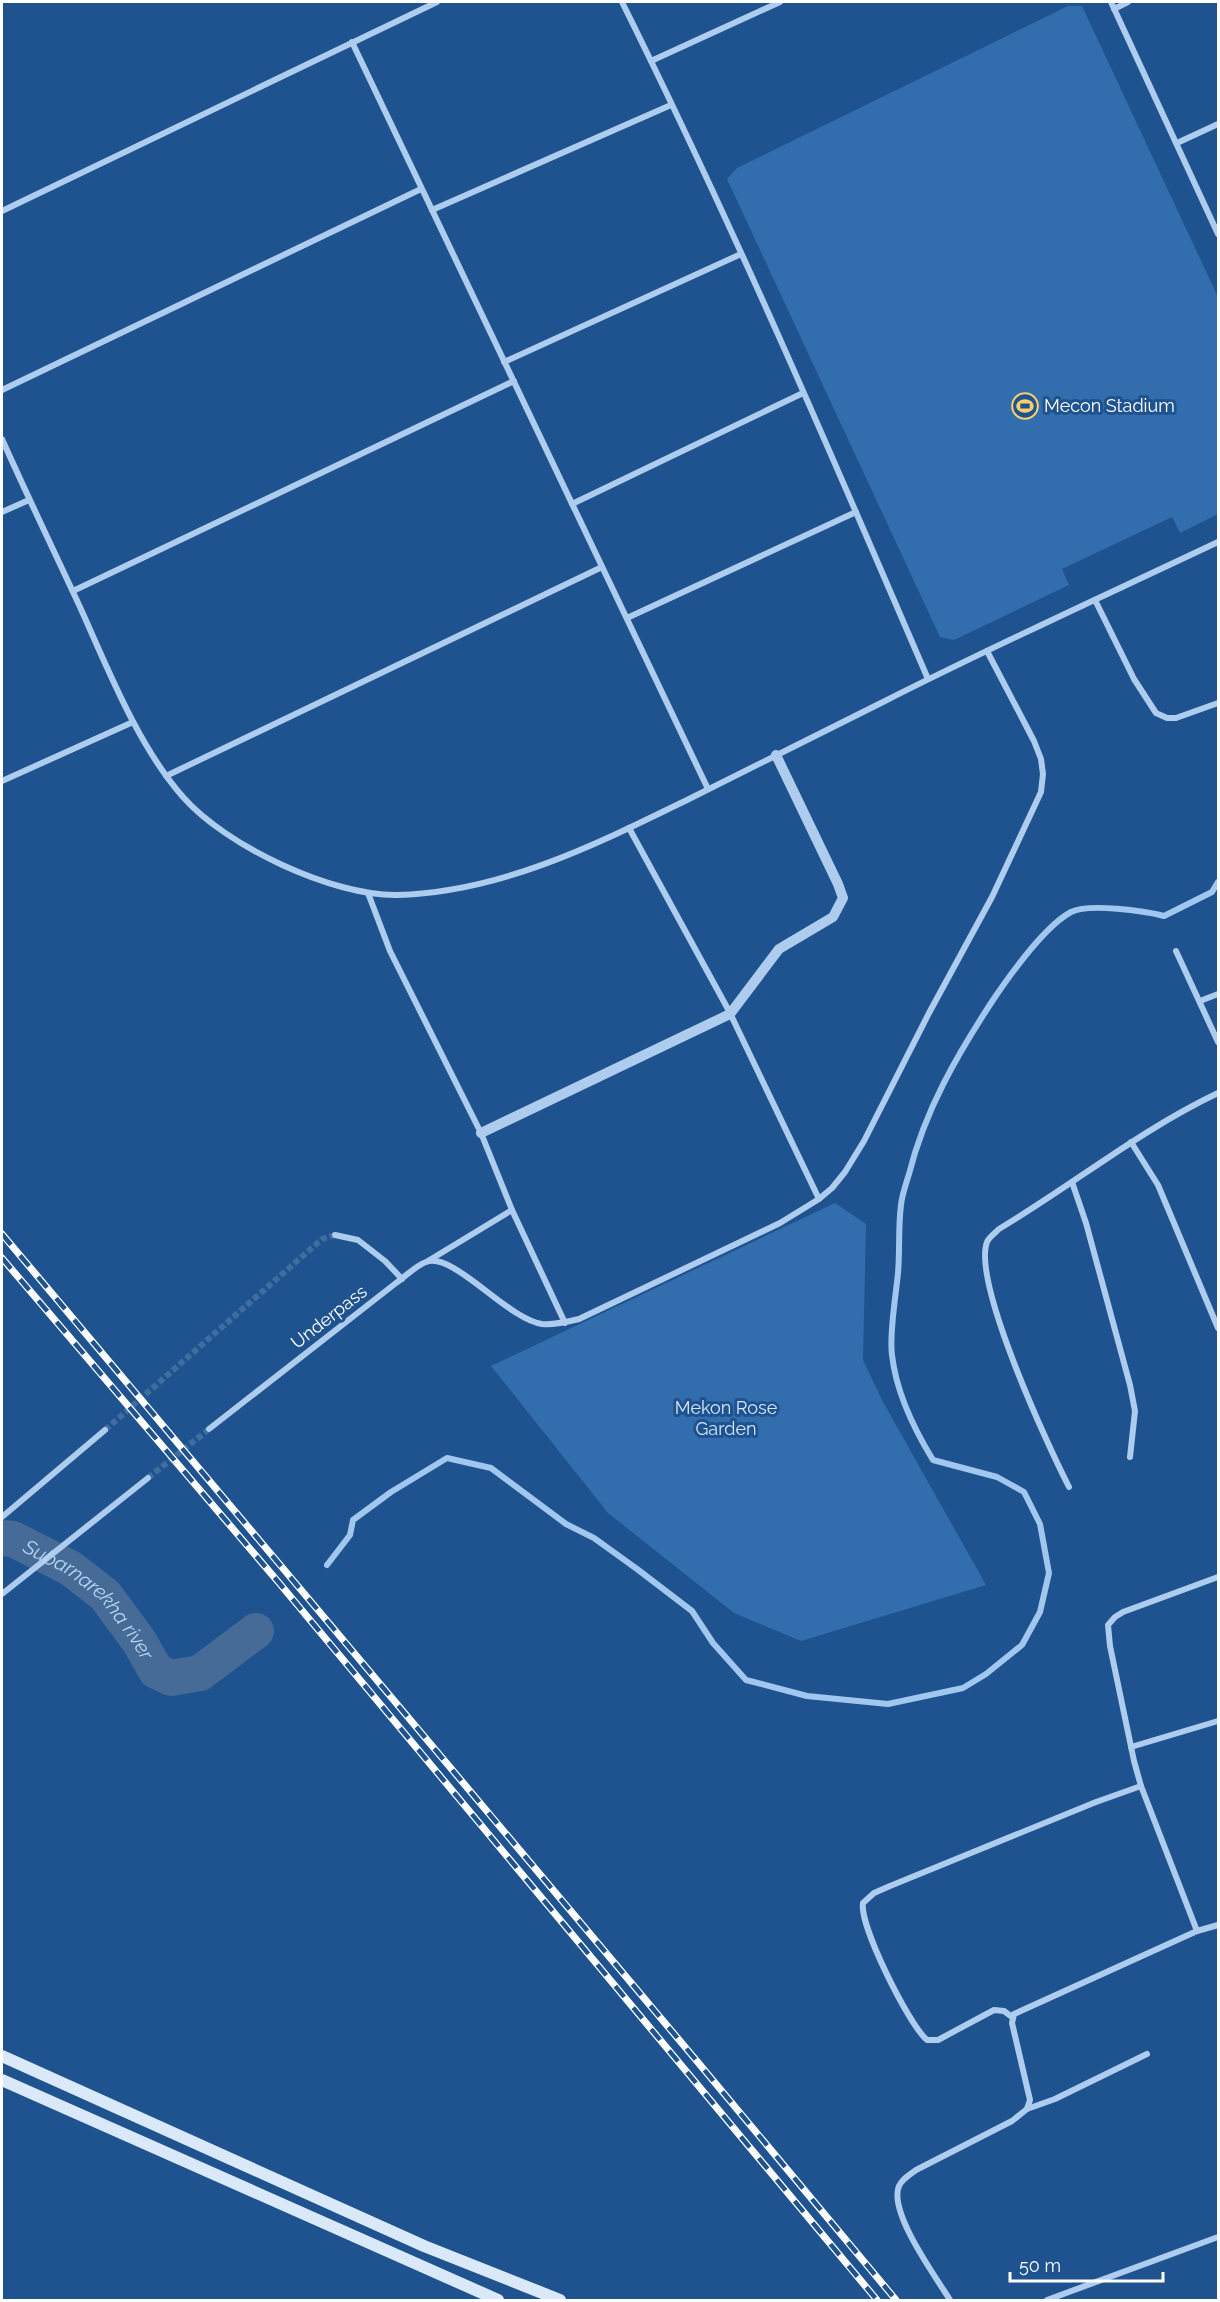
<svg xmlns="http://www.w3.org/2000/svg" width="1220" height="2302" viewBox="0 0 1220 2302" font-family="Raleway,sans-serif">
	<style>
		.green { fill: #326dad }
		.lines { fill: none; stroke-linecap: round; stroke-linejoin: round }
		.stream { stroke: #a1c7ef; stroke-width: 6 }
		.river { stroke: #466b96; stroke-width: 36 }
		.minor-tunnel { stroke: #406da0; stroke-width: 6; stroke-dasharray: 6 3; stroke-linecap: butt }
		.minor { stroke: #aecced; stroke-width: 6 }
		.tertiary { stroke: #aecced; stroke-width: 10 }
		.secondary { stroke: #dae9fa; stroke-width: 12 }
		.rail-casing { stroke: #fff; stroke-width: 7 }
		.rail { stroke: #1e538f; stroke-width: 4.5; stroke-dasharray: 14; stroke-linecap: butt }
		.labels { text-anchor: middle; stroke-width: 6; stroke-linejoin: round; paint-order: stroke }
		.poi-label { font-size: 18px; fill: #fff; stroke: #1e538f; text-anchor: start }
		.street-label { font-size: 18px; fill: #fff; stroke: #1e538f }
		.park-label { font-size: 18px; fill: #d4e6f9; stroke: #1e538f }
		.water-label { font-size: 20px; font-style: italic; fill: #bad6f4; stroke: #1e538f }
	</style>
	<rect width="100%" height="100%" fill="#1e538f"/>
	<g class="green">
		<path d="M1068 6H1082L1218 297V514L1180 533 1172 517 1062 569 1069 585 954 640 940 637 727 179 737 168Z"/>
		<path d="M835 1203 866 1224 863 1360 883 1402 986 1585 801 1641 734 1613 608 1513 491 1366Z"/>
	</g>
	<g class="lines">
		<path class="stream" d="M327 1565 350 1535 353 1520 391 1492 447 1458 491 1468 566 1524 594 1538 637 1569 692 1611 713 1643 746 1680 807 1696 888 1704 963 1688 986 1674 1022 1645 1040 1612 1049 1573 1040 1524 1024 1492 997 1477 933 1460C914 1429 896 1391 892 1355 889 1334 896 1295 898 1273 900 1251 898 1228 901 1205 902 1195 906 1184 909 1174 925 1110 957 1055 993 1000 1010 975 1045 926 1071 912 1089 903 1145 911 1164 916L1212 892 1218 882"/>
		<path class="river" id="s1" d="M2 1538 13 1539 70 1568 105 1595 139 1641 156 1671 171 1678 200 1673 256 1631"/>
		<g class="minor-tunnel">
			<path d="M105 1430 322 1239 335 1235"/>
			<path d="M148 1478 209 1429"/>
		</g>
		<g class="minor">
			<path d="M622 2C732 223 830 451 928 679"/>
			<path d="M1111 2 1218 234"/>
			<path d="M1114 9 1128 2"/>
			<path d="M352 42 708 789"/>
			<path d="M651 61 780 2"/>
			<path d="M1177 143 1218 124"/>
			<path d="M432 210 671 105"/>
			<path d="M2 211 437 2"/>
			<path d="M504 362 741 254"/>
			<path d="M2 390 421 189"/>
			<path d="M2 439C27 495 54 551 80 607 108 669 138 746 183 797 226 846 332 896 397 895 502 892 597 844 689 799 754 767 818 734 883 702 993 646 1106 595 1218 542"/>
			<path d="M572 504 803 393"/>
			<path d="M2 512 29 500"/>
			<path d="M73 591 514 381"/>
			<path d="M1095 600 1134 679 1156 713 1167 718H1176L1218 703"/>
			<path d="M627 618 856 512"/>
			<path d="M166 776 602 567"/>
			<path d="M2 781 133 722"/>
			<path d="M629 828 729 1011 819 1199"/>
			<path d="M368 893 390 951 481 1133 512 1210 565 1323"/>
			<path d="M1176 951 1218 1042"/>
			<path d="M1200 1001 1218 994"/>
			<path d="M1131 1142 1158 1185 1218 1328"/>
			<path d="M1072 1182 1086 1223 1130 1385 1135 1411 1130 1457"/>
			<path d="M335 1235 358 1240 385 1261 402 1279"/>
			<path d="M428 1261 512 1210"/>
			<path d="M209 1429 396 1283C405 1277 415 1266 426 1262 453 1251 507 1319 542 1324 554 1325 567 1322 579 1319L780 1223 819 1199 832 1188 845 1172 864 1141 929 1013 992 897 1041 792 1043 774 1041 759 1034 741 987 651"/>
			<path d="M1069 1487C1048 1446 972 1282 987 1242 989 1237 995 1233 999 1229 1073 1185 1140 1130 1218 1093"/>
			<path d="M2 1517 105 1430"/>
			<path d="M2 1594 148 1478"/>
			<path d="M1131 1747 1218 1721"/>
			<path d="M1197 1931 1218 1925"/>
			<path d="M1012 2017 1004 2011 994 2010 938 2040H927C909 2025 859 1925 863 1903L874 1893 890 1886 1096 1802 1141 1786"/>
			<path d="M1027 2109 1055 2099 1147 2054"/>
			<path d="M950 2300C936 2277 888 2212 899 2186 902 2179 909 2175 916 2170L1012 2121 1027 2109 1030 2100 1012 2023 1014 2014 1197 1931 1141 1786 1134 1761 1110 1646 1108 1625 1115 1617 1123 1612 1218 1577"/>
			<path d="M1047 2300 1218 2237"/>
		</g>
		<path class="tertiary" d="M481 1133 730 1014 779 949 833 917 843 898 838 884 776 755"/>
		<g class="secondary">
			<path d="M2 2056 424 2246 560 2300"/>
			<path d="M2 2080 498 2300"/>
		</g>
		<g class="rail-casing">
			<g id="rail">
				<path d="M2 1234 696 2060 896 2300"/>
				<path d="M2 1258 280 1584 877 2300"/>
			</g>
		</g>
		<use href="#rail" class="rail"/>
	</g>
	<defs>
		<g id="stadium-ring" transform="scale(1.35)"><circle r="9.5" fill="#1e538f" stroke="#fbcf6e" stroke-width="1.5"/><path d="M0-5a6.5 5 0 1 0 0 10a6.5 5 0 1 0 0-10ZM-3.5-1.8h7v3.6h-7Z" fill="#fbcf6e"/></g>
	</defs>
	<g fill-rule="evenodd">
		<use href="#stadium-ring" x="1025" y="406"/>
	</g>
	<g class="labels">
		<g class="poi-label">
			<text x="1044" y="412">Mecon Stadium</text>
		</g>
		<g class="street-label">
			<text transform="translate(329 1317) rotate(-38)" y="6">Underpass</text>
		</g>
		<g class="park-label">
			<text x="726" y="1414">Mekon Rose<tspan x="726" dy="21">Garden</tspan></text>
		</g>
		<g class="water-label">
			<text dy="7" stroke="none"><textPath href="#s1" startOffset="110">Subarnarekha river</textPath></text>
		</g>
	</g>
	<rect width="1220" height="2302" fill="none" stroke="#ffffff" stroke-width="6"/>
	<path d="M1010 2272v9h153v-9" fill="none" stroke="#ffffff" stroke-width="3"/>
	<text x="1019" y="2272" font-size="18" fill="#ffffff" stroke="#1e538f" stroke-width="4.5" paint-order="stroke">50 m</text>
</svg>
